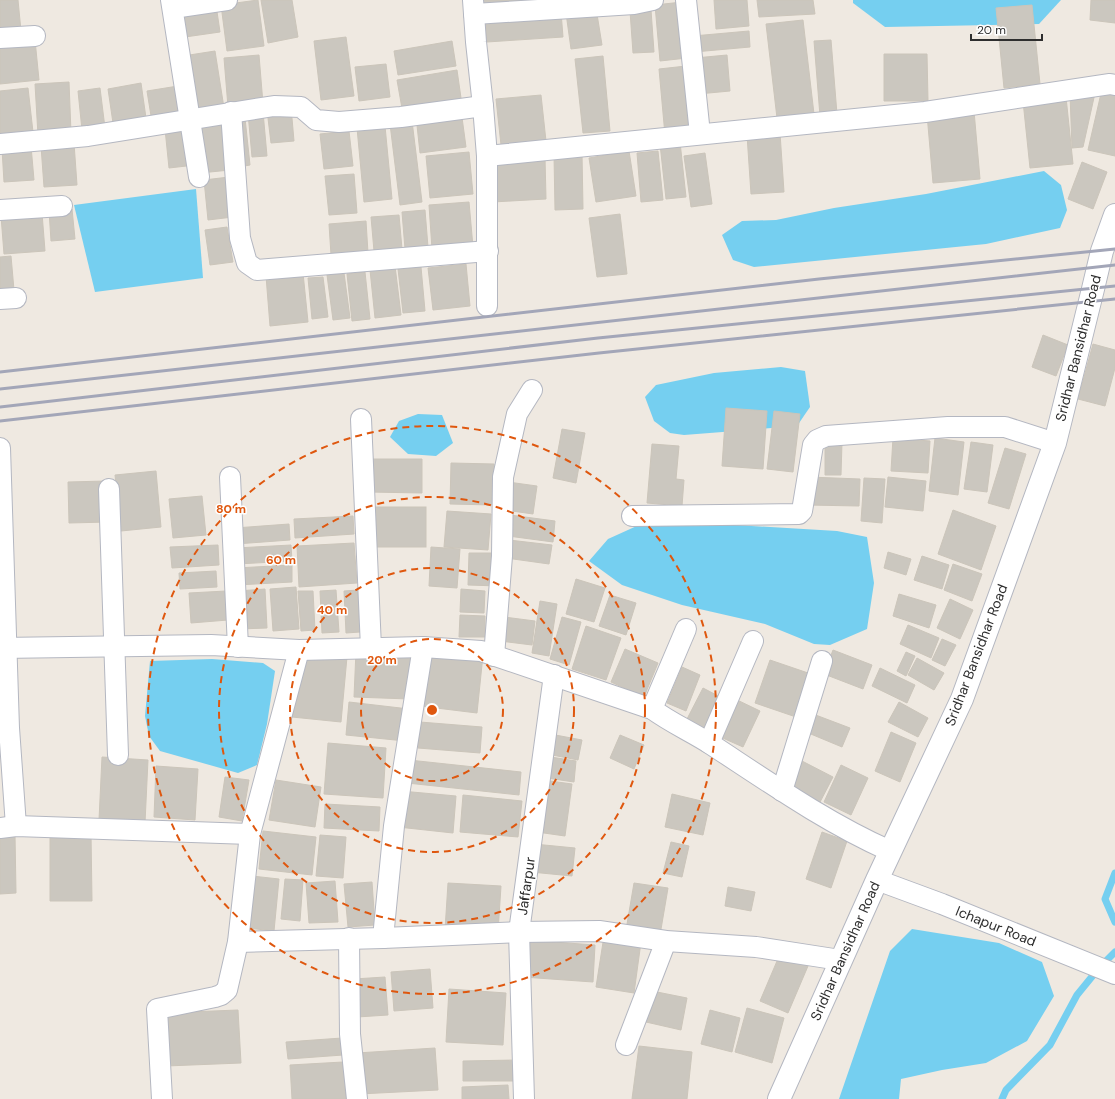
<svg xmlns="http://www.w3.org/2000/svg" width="1115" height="1099" viewBox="0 0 1115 1099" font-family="'DM Sans',sans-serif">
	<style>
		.water { fill: #75cff0 }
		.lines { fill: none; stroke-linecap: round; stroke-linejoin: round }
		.stream { stroke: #75cff0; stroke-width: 7 }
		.building { fill: #cbc7bf; stroke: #cbc5ba }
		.street-casing { stroke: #b4b7c1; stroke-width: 22 }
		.secondary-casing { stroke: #b4b7c1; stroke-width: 24 }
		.street { stroke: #fff; stroke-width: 20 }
		.secondary { stroke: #fff; stroke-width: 22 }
		.rail { stroke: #a3a6b8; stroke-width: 3 }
		.ring { fill: none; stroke: #df570e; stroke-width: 2; stroke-dasharray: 7 5 }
		.labels { text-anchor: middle; stroke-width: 3; stroke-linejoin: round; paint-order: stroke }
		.street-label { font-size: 14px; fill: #2e2e2e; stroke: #fff }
		.centre { fill: #df570e; stroke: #fff; stroke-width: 2 }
		.ring-label { font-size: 12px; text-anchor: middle; font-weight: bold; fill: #df570e; stroke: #fff; stroke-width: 3; stroke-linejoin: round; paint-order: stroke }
	</style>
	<rect width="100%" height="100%" fill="#efe9e1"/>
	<g class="water">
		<path d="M853 0H1061L1039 24 885 27 853 3Z"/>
		<path d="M1044 171 1061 185 1067 210 1060 228 986 244 754 267 733 260 722 235 742 221 776 220 834 208 926 194Z"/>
		<path d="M196 189 203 278 95 292 74 205Z"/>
		<path d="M781 367 805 371 810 407 797 426 684 435 670 433 654 421 645 397 656 385 714 373Z"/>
		<path d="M418 414 442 415 453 443 436 456 408 454 390 437 399 421Z"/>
		<path d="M650 520 837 531 867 537 874 583 867 629 830 645 814 644 765 624 682 605 622 585 589 561 608 539Z"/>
		<path d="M212 659 263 663 275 671 267 724 257 765 238 773 160 751 149 736 145 716 150 661Z"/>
		<path d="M912 929 999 943 1042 962 1054 996 1027 1041 986 1063 942 1070 901 1079 899 1099H839L890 951Z"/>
	</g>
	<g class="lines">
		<g class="stream">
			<path d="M1115 873 1105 899 1115 922"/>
			<path d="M1002 1099 1006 1090 1050 1045 1077 995 1099 968 1115 952"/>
		</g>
	</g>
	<g class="building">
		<path d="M0 0H18L21 31 0 33Z"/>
		<path d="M258 0 264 46 227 51 221 5Z"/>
		<path d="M261 0H292L298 37 268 43Z"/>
		<path d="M478 0H520L521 7 479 10Z"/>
		<path d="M714 0H747L749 26 716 29Z"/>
		<path d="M757 0H813L815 14 759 17Z"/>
		<path d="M1091 0H1115V23L1090 20Z"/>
		<path d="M682 2 687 58 660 61 655 5Z"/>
		<path d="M216 5 220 32 178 38 174 11Z"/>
		<path d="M1032 5 1040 84 1004 88 996 8Z"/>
		<path d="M596 8 602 45 571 49 566 13Z"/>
		<path d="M651 10 654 52 633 53 630 11Z"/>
		<path d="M561 12 563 37 487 42 485 17Z"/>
		<path d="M803 20 814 114 777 118 766 24Z"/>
		<path d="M749 31 750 47 694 52 693 36Z"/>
		<path d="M346 37 354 96 321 100 314 41Z"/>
		<path d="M35 40 39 80 0 84V44Z"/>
		<path d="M831 40 837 114 820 116 814 41Z"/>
		<path d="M452 41 456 66 398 75 394 51Z"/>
		<path d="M215 51 224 108 191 113 183 56Z"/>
		<path d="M884 54H927L928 101H884Z"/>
		<path d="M259 55 263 104 228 107 224 58Z"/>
		<path d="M727 55 730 91 698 94 695 58Z"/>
		<path d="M603 56 610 131 583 133 575 59Z"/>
		<path d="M386 64 390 97 359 101 355 67Z"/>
		<path d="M686 66 692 132 665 135 659 69Z"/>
		<path d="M457 70 462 105 403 114 397 80Z"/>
		<path d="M69 82 71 133 38 135 35 84Z"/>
		<path d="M141 83 146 118 113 123 108 89Z"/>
		<path d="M178 86 183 118 152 122 147 91Z"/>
		<path d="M28 88 33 132 0 136V91Z"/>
		<path d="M100 88 105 128 82 130 78 91Z"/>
		<path d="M1102 89 1115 92V156L1088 150Z"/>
		<path d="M1095 93 1083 147 1072 148 1070 94Z"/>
		<path d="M541 95 546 141 501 145 496 99Z"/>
		<path d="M1066 97 1073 164 1030 168 1023 101Z"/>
		<path d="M291 107 294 141 271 143 267 110Z"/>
		<path d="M461 110 466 147 420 153 416 116Z"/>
		<path d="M974 111 980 179 933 183 927 114Z"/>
		<path d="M263 112 267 156 252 157 248 113Z"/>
		<path d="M224 118 230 170 200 173 194 121Z"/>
		<path d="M245 118 250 165 239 167 235 119Z"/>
		<path d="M412 121 422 202 400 205 390 124Z"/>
		<path d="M385 126 392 199 364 202 357 128Z"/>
		<path d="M190 127 195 165 169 168 165 129Z"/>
		<path d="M349 131 353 166 324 169 320 134Z"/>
		<path d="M780 133 784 192 751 194 747 135Z"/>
		<path d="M680 142 686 197 666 199 660 144Z"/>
		<path d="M74 143 77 185 44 187 41 146Z"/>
		<path d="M31 146 34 180 4 182 2 149Z"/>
		<path d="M629 151 636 196 596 202 589 158Z"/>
		<path d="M658 151 663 200 641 202 637 153Z"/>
		<path d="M469 152 473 194 430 198 426 156Z"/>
		<path d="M705 153 712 204 691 207 684 156Z"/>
		<path d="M582 154 583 209 555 210 554 155Z"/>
		<path d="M545 158 546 199 493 202 490 161Z"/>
		<path d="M1082 162 1107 172 1093 209 1068 199Z"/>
		<path d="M354 174 357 213 329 215 325 176Z"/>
		<path d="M229 177 233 217 208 220 204 180Z"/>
		<path d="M469 202 473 247 432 249 429 205Z"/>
		<path d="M72 209 75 239 51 241 49 210Z"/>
		<path d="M425 210 428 247 405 249 402 212Z"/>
		<path d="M42 213 45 251 4 254 1 216Z"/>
		<path d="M620 214 627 274 597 277 589 218Z"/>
		<path d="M399 215 402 249 374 251 371 217Z"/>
		<path d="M366 221 368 253 331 255 329 224Z"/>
		<path d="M227 227 233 262 210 265 205 230Z"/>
		<path d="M11 256 14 290 0 291V257Z"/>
		<path d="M466 264 470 306 433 310 428 268Z"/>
		<path d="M395 266 401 315 375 318 370 270Z"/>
		<path d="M421 267 425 311 403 313 398 269Z"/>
		<path d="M365 272 370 319 352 321 347 274Z"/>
		<path d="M303 273 308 322 270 326 266 276Z"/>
		<path d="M344 273 350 318 333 320 327 275Z"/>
		<path d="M323 277 328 317 312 319 308 278Z"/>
		<path d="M1043 335 1068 345 1056 376 1032 367Z"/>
		<path d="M1093 344 1115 350V368L1105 406 1078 399Z"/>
		<path d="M726 408 767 411 763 469 722 466Z"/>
		<path d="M774 411 800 414 793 472 767 469Z"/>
		<path d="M562 429 585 433 576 483 553 478Z"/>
		<path d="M893 438 930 441 928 473 891 471Z"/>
		<path d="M935 438 964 442 958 495 929 491Z"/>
		<path d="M825 441 842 442 841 475H825Z"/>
		<path d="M971 442 993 445 987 492 964 489Z"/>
		<path d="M652 444 679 446 676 479 684 480 682 506 647 503Z"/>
		<path d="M1005 448 1026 454 1009 509 988 503Z"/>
		<path d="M369 459H422V493L369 492Z"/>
		<path d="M451 463 494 464 493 505 450 504Z"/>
		<path d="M156 471 161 527 121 531 115 475Z"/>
		<path d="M809 477 860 479 859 506 808 505Z"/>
		<path d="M888 477 926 481 923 511 885 507Z"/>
		<path d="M864 478 885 479 882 523 861 521Z"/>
		<path d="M106 481 107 522 69 523 68 482Z"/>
		<path d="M508 482 537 486 533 514 505 510Z"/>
		<path d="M202 496 206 535 173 538 169 499Z"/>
		<rect x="372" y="507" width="54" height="40"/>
		<path d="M953 510 996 526 981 570 938 554Z"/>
		<path d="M447 511 491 514 488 550 444 547Z"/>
		<path d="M510 515 555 521 553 542 508 536Z"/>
		<path d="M353 516 354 534 295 538 294 519Z"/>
		<path d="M289 524 290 540 236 544 235 528Z"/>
		<path d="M509 540 552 545 549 564 506 558Z"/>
		<path d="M354 543 357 583 299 587 297 546Z"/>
		<path d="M218 545 219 565 172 568 170 547Z"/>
		<path d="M291 545 292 561 237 564 236 548Z"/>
		<path d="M431 547 460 549 457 588 429 586Z"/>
		<path d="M888 552 911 559 906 575 884 568Z"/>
		<path d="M469 553H500L499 586 468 585Z"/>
		<path d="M922 556 949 565 942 589 914 580Z"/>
		<path d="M953 564 982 574 972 601 944 590Z"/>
		<path d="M292 565V582L237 585 236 568Z"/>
		<path d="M216 571 217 587 180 589 179 573Z"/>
		<path d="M576 579 605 588 594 622 566 614Z"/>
		<path d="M296 587 299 629 273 631 270 589Z"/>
		<path d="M265 589 267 628 240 629 238 591Z"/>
		<path d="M461 589 485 591 484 613 460 612Z"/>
		<path d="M336 590 339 632 322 633 320 591Z"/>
		<path d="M358 590 360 632 346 633 344 591Z"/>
		<path d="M226 591 228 620 191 623 189 593Z"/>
		<path d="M298 591H313L315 630 301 631Z"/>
		<path d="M899 594 936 605 929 628 893 616Z"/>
		<path d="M610 595 636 603 626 635 599 626Z"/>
		<path d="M950 599 973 610 960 639 937 628Z"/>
		<path d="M540 601 557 604 549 656 532 653Z"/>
		<path d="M460 615 485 616V637H459Z"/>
		<path d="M504 617 535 621 532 645 500 641Z"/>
		<path d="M562 617 581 622 569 665 550 659Z"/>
		<path d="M908 625 939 638 931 658 900 644Z"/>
		<path d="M586 626 621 638 606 680 572 669Z"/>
		<path d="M942 639 956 645 945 666 932 660Z"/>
		<path d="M426 649 483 655 477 713 420 706Z"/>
		<path d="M625 649 658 663 644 697 611 682Z"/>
		<path d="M833 650 872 665 863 689 824 674Z"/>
		<path d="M356 651 411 653 409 699 354 697Z"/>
		<path d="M906 652 915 656 906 676 897 671Z"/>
		<path d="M301 655 347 657 341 722 292 717Z"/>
		<path d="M917 658 944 673 934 690 908 675Z"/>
		<path d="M770 660 811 674 796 717 755 703Z"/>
		<path d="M682 667 700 675 686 711 667 703Z"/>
		<path d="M880 668 915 685 907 703 872 686Z"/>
		<path d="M703 688 724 699 707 732 686 721Z"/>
		<path d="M733 698 760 711 743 747 716 735Z"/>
		<path d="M349 702 409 709 405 741 346 735Z"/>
		<path d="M899 702 928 718 918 737 888 722Z"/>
		<path d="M813 714 850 728 842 747 806 732Z"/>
		<path d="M420 722 482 727 480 753 418 748Z"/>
		<path d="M891 732 916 743 900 782 875 771Z"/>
		<path d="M550 734 582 740 578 760 547 754Z"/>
		<path d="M620 735 644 745 634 769 610 758Z"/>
		<path d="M328 743 386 748 383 798 324 794Z"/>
		<path d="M102 757 148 760 145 823 99 820Z"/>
		<path d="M551 757 576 761 574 782 547 778Z"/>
		<path d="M409 760 521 772 519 795 407 783Z"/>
		<path d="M802 761 833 777 819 804 788 788Z"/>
		<path d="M841 765 868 778 851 815 824 802Z"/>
		<path d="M156 766 198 769 195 820 154 817Z"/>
		<path d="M225 777 249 780 242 821 219 817Z"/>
		<path d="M276 780 321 787 315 827 269 820Z"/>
		<path d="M543 780 572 784 565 836 537 832Z"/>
		<path d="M401 791 456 796 453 833 398 827Z"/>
		<path d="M672 794 710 803 703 835 665 827Z"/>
		<path d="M463 795 522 801 518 837 460 832Z"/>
		<path d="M325 804 380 807 379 831 324 828Z"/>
		<path d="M263 831 316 837 312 875 259 869Z"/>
		<path d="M822 832 847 841 831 888 806 879Z"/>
		<path d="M50 834H91L92 901H50Z"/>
		<path d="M15 835 16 893 0 894V836Z"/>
		<path d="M320 835 346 837 343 878 316 876Z"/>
		<path d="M671 842 689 846 682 877 663 873Z"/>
		<path d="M534 844 575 848 572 876 531 872Z"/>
		<path d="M252 876 279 879 274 931 247 928Z"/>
		<path d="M285 879 303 880 300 921 281 919Z"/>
		<path d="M335 881 338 922 309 923 306 883Z"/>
		<path d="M372 882 375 925 348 927 344 884Z"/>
		<path d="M448 883 501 886 498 932 445 930Z"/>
		<path d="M634 883 668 888 660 935 626 930Z"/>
		<path d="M728 887 755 892 751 911 725 906Z"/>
		<path d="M604 936 641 942 634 993 596 987Z"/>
		<path d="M526 940 595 945 593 982 523 977Z"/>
		<path d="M780 954 808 966 788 1013 760 1001Z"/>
		<path d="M430 969 433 1008 394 1011 391 972Z"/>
		<path d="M385 977 388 1015 357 1017 354 979Z"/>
		<path d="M449 989 506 993 503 1045 446 1042Z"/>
		<path d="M652 991 687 998 681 1030 646 1022Z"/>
		<path d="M747 1008 784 1018 772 1063 735 1052Z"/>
		<path d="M238 1010 241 1063 166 1066 163 1013Z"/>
		<path d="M710 1010 740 1018 732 1052 701 1044Z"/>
		<path d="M342 1038 343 1055 288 1059 286 1042Z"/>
		<path d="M639 1046 692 1052 687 1099H632Z"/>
		<path d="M435 1048 438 1090 359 1094 357 1053Z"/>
		<path d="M516 1060V1081H463V1061Z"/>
		<path d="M343 1062 346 1099H292L290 1065Z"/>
		<path d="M508 1085 509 1099H462V1087Z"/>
	</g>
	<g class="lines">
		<g class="street-casing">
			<g id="street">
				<path d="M171 0 199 177"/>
				<path d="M473 0 476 42 483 106 487 156V306"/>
				<path d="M686 0 700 134"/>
				<path d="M173 8 227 0"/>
				<path d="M474 14 634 4 653 0"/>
				<path d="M0 38 35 36"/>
				<path d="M231 112 240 238 247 263 257 270 488 251"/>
				<path d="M0 144 88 136 274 106 301 107 316 120 339 122 401 117 483 106"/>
				<path d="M487 156 925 112 1110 84 1115 85"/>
				<path d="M0 210 62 206"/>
				<path d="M0 299 16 298"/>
				<path d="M361 419 371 648"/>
				<path d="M0 448 9 728 16 826"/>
				<path d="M230 477 238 647"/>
				<path d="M109 489 118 755"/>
				<path d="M632 516 799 514 802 511 813 445 817 440 826 436 948 427H1005L1055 443"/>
				<path d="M0 648 211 645 299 650 423 647 481 651 652 709C671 723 692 732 712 745 770 783 827 823 890 851"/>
				<path d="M494 656 502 556 503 477 517 414 532 390"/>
				<path d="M652 709 686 629"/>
				<path d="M709 743 753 641"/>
				<path d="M782 791 822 661"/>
				<path d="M0 828 16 826 250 834"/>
				<path d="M877 880 942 904 1115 974"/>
				<path d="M349 938 350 1034 357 1099"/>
				<path d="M383 938 394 826 423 647"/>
				<path d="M238 942 383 938 519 932 599 931 666 941 756 947 840 960"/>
				<path d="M626 1045 666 941"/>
				<path d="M162 1099 157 1009 215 997 221 995 227 990 238 942 250 834 299 650"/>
				<path d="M524 1099 519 932 554 675"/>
			</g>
		</g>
		<g class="secondary-casing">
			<path id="secondary" d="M779 1099 877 880 962 699 1055 443 1093 289 1102 251 1115 215"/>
		</g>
		<use href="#street" class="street"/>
		<use href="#secondary" class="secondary"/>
		<g class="rail">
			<path d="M0 372 819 279 1115 249"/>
			<path d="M0 389 1115 265"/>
			<path d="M0 407 598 338 1115 286"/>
			<path d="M0 421 599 353 1115 299"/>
		</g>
	</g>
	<g class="ring">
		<circle cx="432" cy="710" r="71"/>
		<circle cx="432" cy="710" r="142"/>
		<circle cx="432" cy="710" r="213"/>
		<circle cx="432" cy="710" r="284"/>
	</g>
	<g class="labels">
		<g class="street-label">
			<text transform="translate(1078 348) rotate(-76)" y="5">Sridhar Bansidhar Road</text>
			<text transform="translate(976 655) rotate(-69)" y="5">Sridhar Bansidhar Road</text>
			<text transform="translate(526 886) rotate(-82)" y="5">Jaffarpur</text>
			<text transform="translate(996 926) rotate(22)" y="5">Ichapur Road</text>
			<text transform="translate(845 951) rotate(-66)" y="5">Sridhar Bansidhar Road</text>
		</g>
	</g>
	<circle cx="432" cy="710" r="6" class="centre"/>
	<g class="ring-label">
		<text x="231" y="513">80 m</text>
		<text x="281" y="564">60 m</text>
		<text x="332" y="614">40 m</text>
		<text x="382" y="664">20 m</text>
	</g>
	<path d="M971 34v6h71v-6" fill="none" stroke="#2e2e2e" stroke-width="2"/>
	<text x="977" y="34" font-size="12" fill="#2e2e2e" stroke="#ffffff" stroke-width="3" paint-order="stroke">20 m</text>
</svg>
